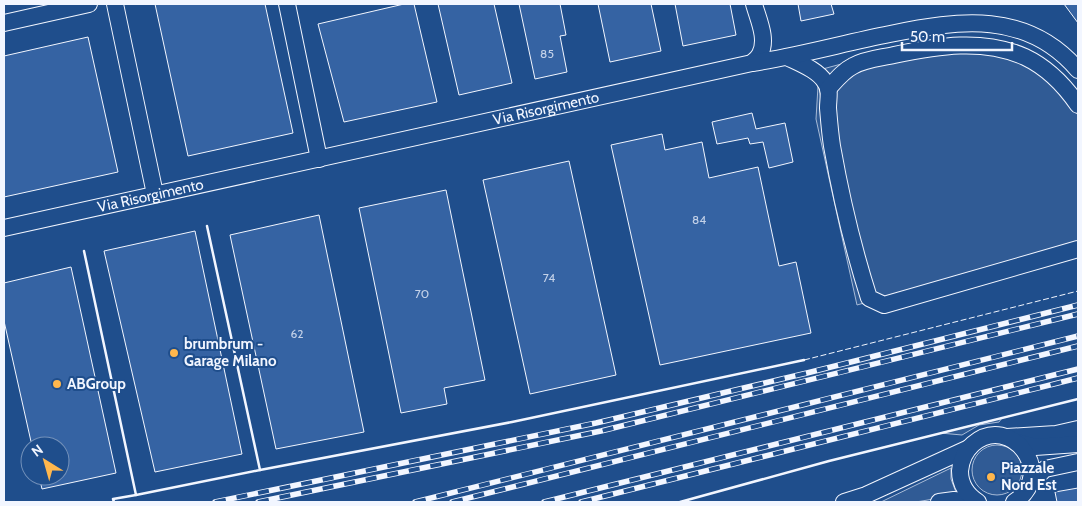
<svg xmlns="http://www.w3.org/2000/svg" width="1082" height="506" viewBox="0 0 1082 506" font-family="Cabin,sans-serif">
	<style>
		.built { fill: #305b95; stroke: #a8bbd7 }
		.building { fill: #3563a3; stroke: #f2f6ff }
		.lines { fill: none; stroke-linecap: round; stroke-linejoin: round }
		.minor-casing { stroke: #f2f6ff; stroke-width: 18 }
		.minor { stroke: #1f4e8c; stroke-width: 16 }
		.rail-casing { stroke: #f2f6ff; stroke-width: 5.5 }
		.rail { stroke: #1f4e8c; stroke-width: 4; stroke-dasharray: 11; stroke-linecap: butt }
		.fence { stroke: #f2f6ff; stroke-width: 1; stroke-dasharray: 6 2.5; stroke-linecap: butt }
		.wall { stroke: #f2f6ff; stroke-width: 2.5 }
		.poi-dot { fill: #ffb74d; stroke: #1f4e8c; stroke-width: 2 }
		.labels { text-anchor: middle; stroke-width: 4; stroke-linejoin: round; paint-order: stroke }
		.number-label { font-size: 12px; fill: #c3d1e8 }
		.street-label { font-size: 15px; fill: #f2f6ff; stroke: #1f4e8c }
		.poi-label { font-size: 15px; font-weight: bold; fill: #f2f6ff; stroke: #1f4e8c; text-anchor: start }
	</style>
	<rect width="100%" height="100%" fill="#1f4e8c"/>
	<g class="built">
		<path d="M993 43 1078 98V241L857 305 816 119 819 70 871 56Z"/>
		<path d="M1002 418 999 422 979 425 962 435 940 433Z"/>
		<circle cx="997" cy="470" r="25"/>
		<path d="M951 468V479L957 495 916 502H881Z"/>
	</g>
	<g class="building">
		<path d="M155 4H265L293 133 188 156Z"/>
		<path d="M404 4H414L437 102 344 122 318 24Z"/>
		<path d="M438 4H494L512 83 459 95Z"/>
		<path d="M519 4H560L566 35 560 36 567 72 535 79Z"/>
		<path d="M598 4H651L661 51 610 62Z"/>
		<path d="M675 4H730L736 35 683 46Z"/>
		<path d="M798 4H831L834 14 801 21Z"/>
		<path d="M1064 4H1078V23Z"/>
		<path d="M88 37 118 172 4 197V56Z"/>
		<path d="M752 113 756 129 785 123 793 162 769 168 763 142 750 144 748 138 717 144 712 122Z"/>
		<path d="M662 134 665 150 702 142 709 178 758 167 779 266 796 262 811 333 660 365 611 145Z"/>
		<path d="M569 161 616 375 530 394 483 180Z"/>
		<path d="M446 190 485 380 444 388 447 404 401 413 359 208Z"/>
		<path d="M319 215 364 432 276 449 230 235Z"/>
		<path d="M195 231 242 454 155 472 104 251Z"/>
		<path d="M71 267 116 473 42 489 39 476H60V446H32L4 321V283Z"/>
		<path d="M1078 488V502H1057L1055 492Z"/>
	</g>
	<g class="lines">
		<g class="minor-casing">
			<g id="minor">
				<path d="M115 4 155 194"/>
				<path d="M287 4 319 159"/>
				<path d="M4 23 89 4"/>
				<path d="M787 57C799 63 818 70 825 82 831 90 828 98 828 108 829 120 830 133 832 146 841 197 853 248 869 298L884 305 1078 249"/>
				<path d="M752 63C754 61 758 58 760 54 768 39 758 19 754 4"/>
				<path d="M828 89C836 80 843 71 853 66 865 59 881 58 894 55 937 46 983 38 1025 57 1046 67 1065 86 1078 105"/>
				<path id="s1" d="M4 228 752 63C799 56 844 43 890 34 959 20 1027 10 1078 70"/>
				<path d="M1007 437 1056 434 1078 429"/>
				<path d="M1017 442 1035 447 1078 444"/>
				<path d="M1030 483 1045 469 1078 462"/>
				<path d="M844 502 866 495 969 448"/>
				<path d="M939 502 954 500 974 502"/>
				<path d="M978 502C967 495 960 484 960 471 961 460 965 451 973 444 1010 412 1058 474 1014 502"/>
			</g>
		</g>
		<use href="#minor" class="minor"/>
		<g class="rail-casing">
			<g id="rail">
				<path d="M215 502 596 423 807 373 1078 305"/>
				<path d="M258 502 601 431 1078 314"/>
				<path d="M415 502 1078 336"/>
				<path d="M452 502 1078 346"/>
				<path d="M544 502 1078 369"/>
				<path d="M581 502 1078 378"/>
			</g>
		</g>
		<use href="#rail" class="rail"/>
		<path class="fence" d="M804 360 1078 291"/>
		<g class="wall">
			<path d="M84 251 136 495 260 470 207 226"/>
			<path d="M260 470 512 422 804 360"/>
			<path d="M114 502 113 499 136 495"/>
			<path d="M680 502 829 461 1078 399"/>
		</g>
	</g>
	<g class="poi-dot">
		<circle cx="174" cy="353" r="5"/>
		<circle cx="57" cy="384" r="5"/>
		<circle cx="991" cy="477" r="5"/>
	</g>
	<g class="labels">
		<g class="number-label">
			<text x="547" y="58">85</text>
			<text x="699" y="224">84</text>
			<text x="549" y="282">74</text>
			<text x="422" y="298">70</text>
			<text x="297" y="338">62</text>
		</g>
		<g class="street-label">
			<text dy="5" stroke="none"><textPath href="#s1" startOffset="555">Via Risorgimento</textPath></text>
			<text dy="5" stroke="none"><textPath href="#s1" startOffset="150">Via Risorgimento</textPath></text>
		</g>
		<g class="poi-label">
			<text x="184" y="349">brumbrum -<tspan x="184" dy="17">Garage Milano</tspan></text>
			<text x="67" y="389">ABGroup</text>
			<text x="1001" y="473">Piazzale<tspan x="1001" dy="17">Nord Est</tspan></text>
		</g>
	</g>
	<rect width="1082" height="506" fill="none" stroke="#f2f6ff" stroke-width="10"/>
	<g transform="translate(45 461) rotate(323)"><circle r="24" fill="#1f4e8c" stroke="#7391ba"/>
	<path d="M0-4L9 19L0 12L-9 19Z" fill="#ffb74d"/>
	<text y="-8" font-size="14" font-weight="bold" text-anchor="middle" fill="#f2f6ff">N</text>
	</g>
	<path d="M902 42v8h110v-8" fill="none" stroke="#f2f6ff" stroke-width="2.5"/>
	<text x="910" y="42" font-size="15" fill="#f2f6ff" stroke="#1f4e8c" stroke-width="4" paint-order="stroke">50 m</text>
</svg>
